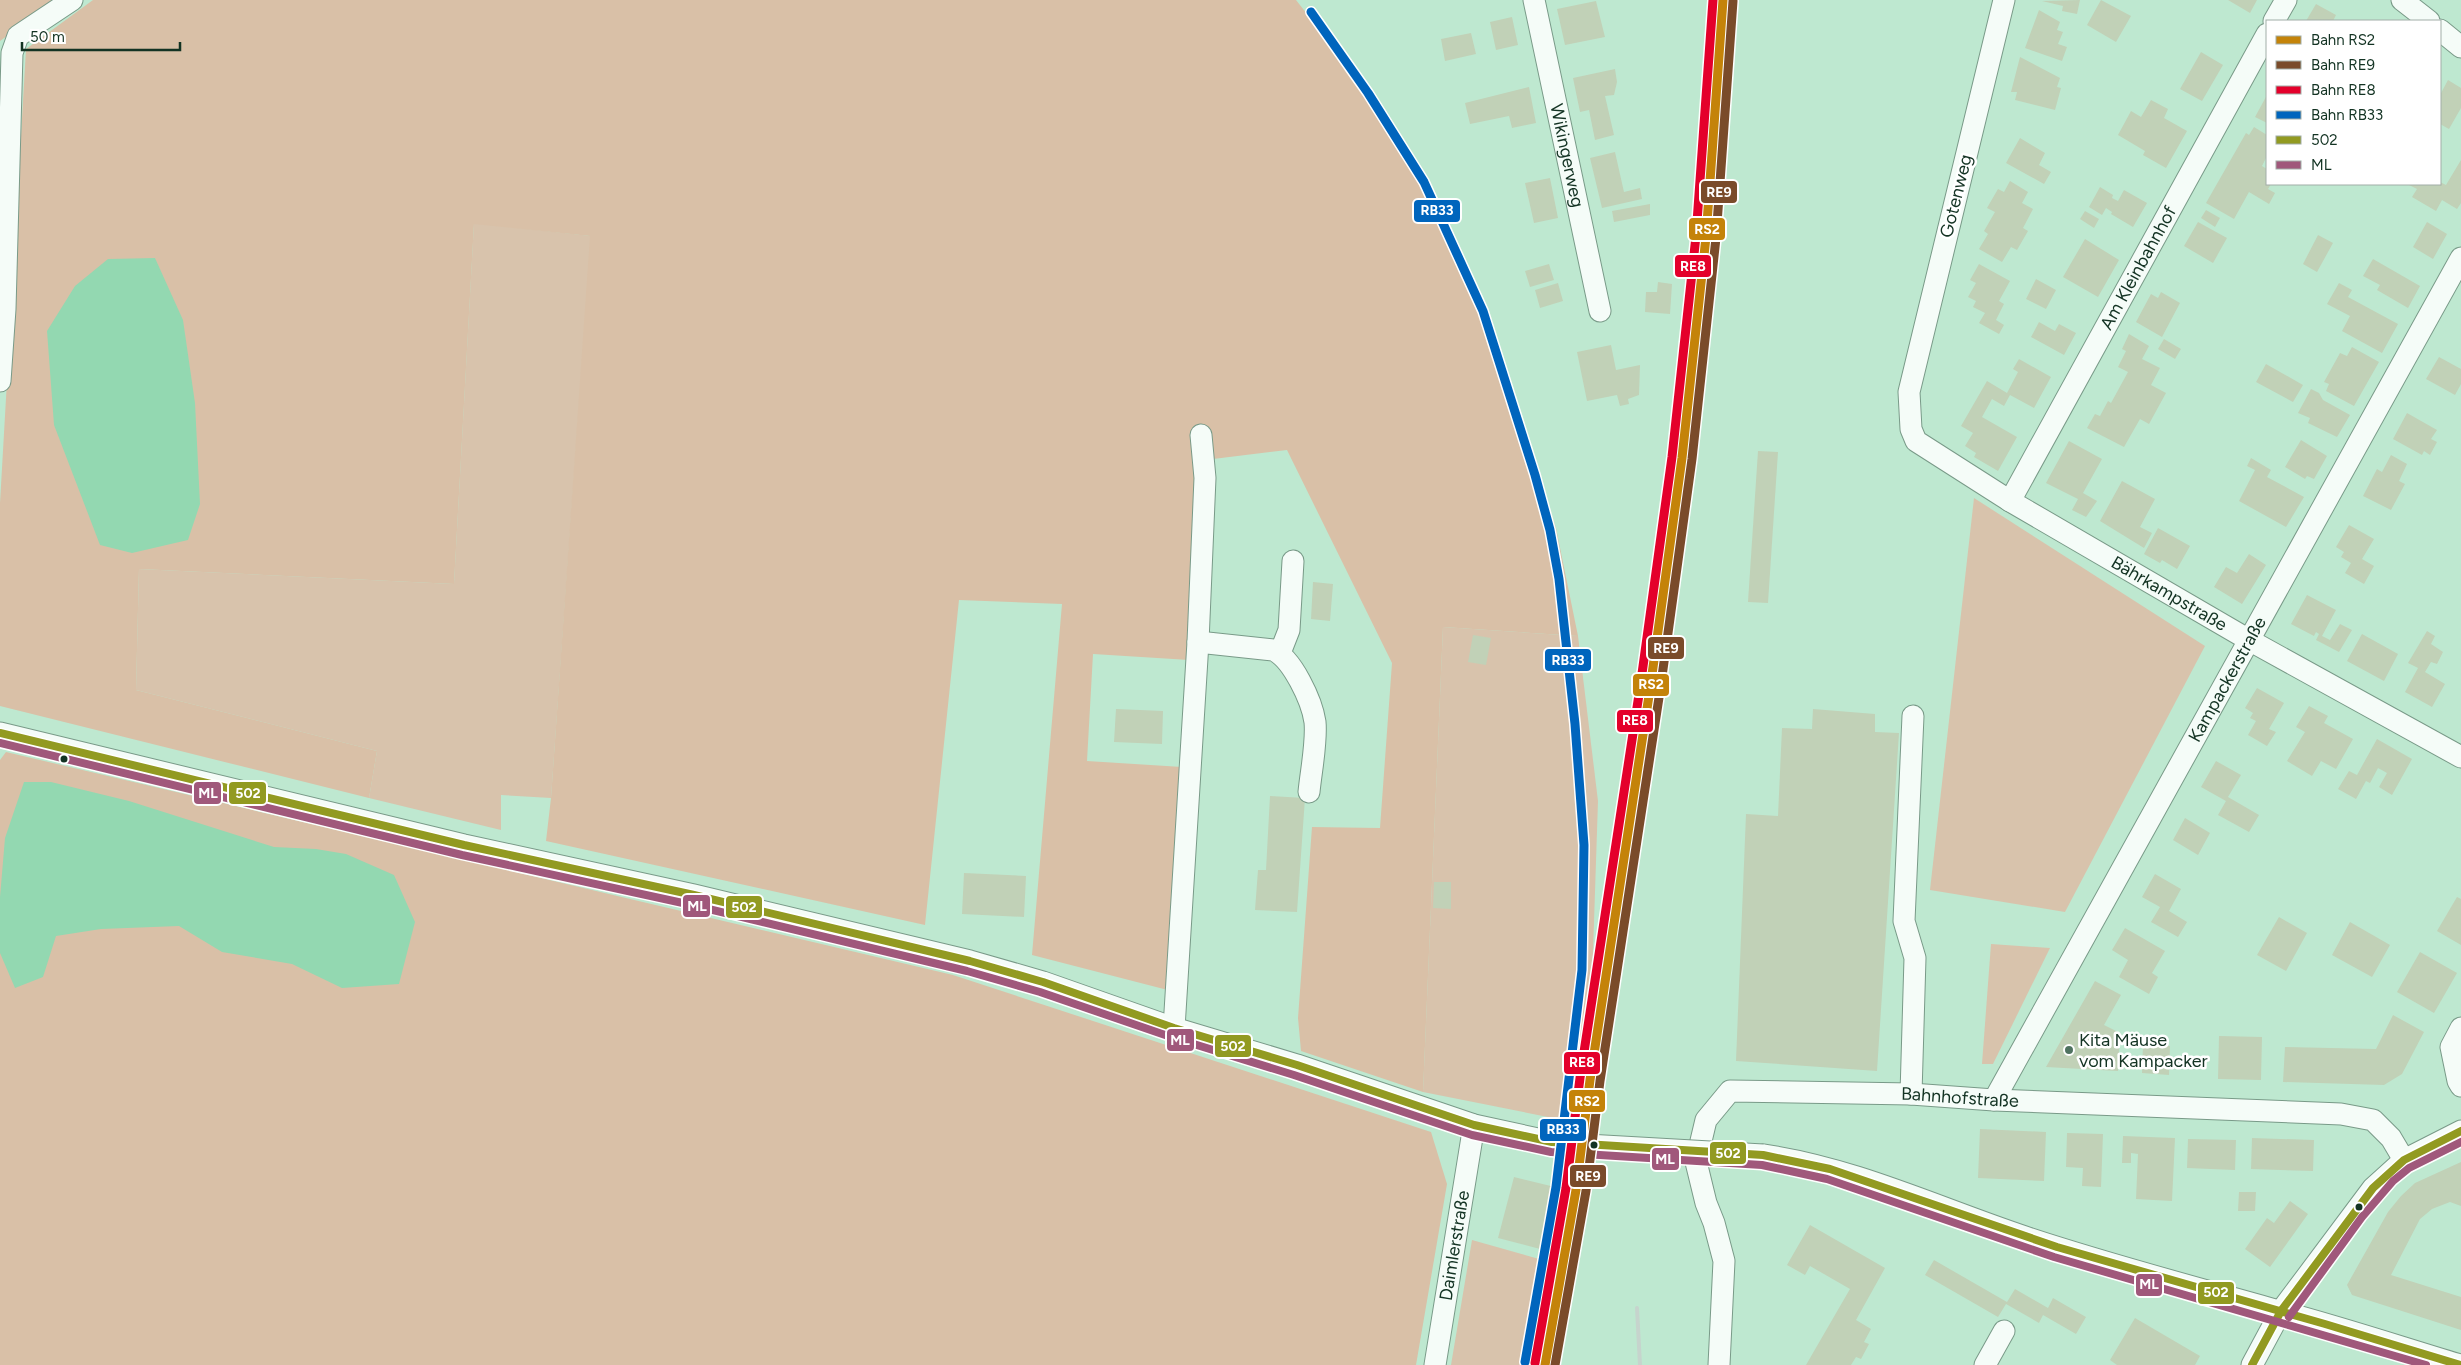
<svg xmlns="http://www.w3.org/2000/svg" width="2461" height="1365" viewBox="0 0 2461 1365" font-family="Figtree,sans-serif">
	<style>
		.green { fill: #d8c3ac }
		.forest { fill: #d9c0a7 }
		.water { fill: #93d8b1 }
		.building { fill: #c1d1b7 }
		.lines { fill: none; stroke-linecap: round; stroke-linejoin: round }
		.minor-casing { stroke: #799a88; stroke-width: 23 }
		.minor { stroke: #f5fcf8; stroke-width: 21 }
		.rail { stroke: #c6d4cd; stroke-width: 4 }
		.minor-bridge-casing { stroke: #799a88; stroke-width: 23; stroke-linecap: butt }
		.minor-bridge { stroke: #f5fcf8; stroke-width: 21 }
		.bus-1-casing { stroke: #fff; stroke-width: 11 }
		.bus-2-casing { stroke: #fff; stroke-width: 11 }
		.bus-1 { stroke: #929a21; stroke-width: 8 }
		.bus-2 { stroke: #a0587b; stroke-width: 8 }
		.rail-1-casing { stroke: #fff; stroke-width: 12 }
		.rail-2-casing { stroke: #fff; stroke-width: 12 }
		.rail-3-casing { stroke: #fff; stroke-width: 12 }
		.rail-4-casing { stroke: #fff; stroke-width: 12 }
		.rail-1 { stroke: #c48309; stroke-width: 9 }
		.rail-2 { stroke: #7a4b2a; stroke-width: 9 }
		.rail-3 { stroke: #e4002b; stroke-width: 9 }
		.rail-4 { stroke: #0065bd; stroke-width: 9 }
		.bus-dot { fill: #133323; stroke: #fff; stroke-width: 2 }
		.poi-dot { fill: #4f7260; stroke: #fff; stroke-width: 2 }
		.labels { text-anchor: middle; stroke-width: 5; stroke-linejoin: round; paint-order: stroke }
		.street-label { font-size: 18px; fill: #133323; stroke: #fff }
		.poi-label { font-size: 18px; fill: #133323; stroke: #fff; text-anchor: start }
		.line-badge { stroke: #fff; stroke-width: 2 }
		.badge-label { font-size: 14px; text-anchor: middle; font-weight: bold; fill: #fff }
	</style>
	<rect width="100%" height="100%" fill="#bee8d0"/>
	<g class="green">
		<path d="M474 223 591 236 551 798 501 795V830L369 798 377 751 136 690 139 569 454 584Z"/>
		<path d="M1974 498 2205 646 2065 912 1930 890Z"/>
		<path d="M1443 627 1578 636 1598 801 1591 1013 1578 1123 1423 1092Z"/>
		<path d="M1991 944 2050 948 1993 1064H1982Z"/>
		<path d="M1472 1240 1557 1264 1539 1365H1451Z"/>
	</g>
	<g class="forest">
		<path d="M0 0H57L0 41Z"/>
		<path d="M93 0H1296L1364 86 1421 184 1496 340 1556 528 1578 636 1443 627 1423 1092 1301 1051 1298 1018 1312 827 1380 828 1392 663 1287 450 1213 459 1205 661 1093 654 1087 761 1198 768 1187 995 1032 955 1062 604 959 600 925 925 546 841 551 798 590 236 474 224 454 584 139 569 136 690 377 751 369 798 0 706V503L26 49Z"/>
		<path d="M6 752 953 975 1431 1132 1447 1184 1416 1365H0V760Z"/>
	</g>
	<g class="water">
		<path d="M155 258 183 320 195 403 200 504 188 540 132 553 100 545 54 425 47 331 75 286 108 259Z"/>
		<path d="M24 782H51L129 801 274 847 316 849 346 854 394 875 415 922 399 984 342 988 292 964 222 952 179 926 101 929 56 936 43 977 15 988 0 953V897L5 838Z"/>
	</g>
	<g class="building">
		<path d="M2080 0 2077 14 2062 11 2063 6 2042 1Z"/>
		<path d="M2101 0 2131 16 2116 42 2087 25Z"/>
		<path d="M2228 0H2257L2250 13Z"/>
		<path d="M1596 1 1605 37 1565 45 1557 9Z"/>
		<path d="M2316 4 2336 15 2333 21H2306Z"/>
		<path d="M2039 10 2060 22 2057 30 2063 32 2058 44 2067 47 2062 61 2025 48Z"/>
		<path d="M1512 17 1518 45 1496 50 1490 22Z"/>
		<path d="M1471 33 1476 54 1445 61 1441 39Z"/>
		<path d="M2201 52 2223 65 2202 101 2180 89Z"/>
		<path d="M2020 57 2060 78 2057 87 2061 88 2055 110 2015 100 2017 92H2011Z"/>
		<path d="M1615 69 1617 82 1614 95 1605 96 1614 135 1595 140 1589 110 1580 112 1573 78Z"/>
		<path d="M2448 80 2461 88V108L2449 129 2440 124V95Z"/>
		<path d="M1529 87 1536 123 1512 128 1509 116 1470 124 1465 103Z"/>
		<path d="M2267 95V123L2255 117Z"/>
		<path d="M2151 100 2168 109 2164 118 2187 131 2166 168 2143 155 2145 151 2118 135 2131 111 2141 117Z"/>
		<path d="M2254 127 2267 135V156L2262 166 2267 169V184H2271L2268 189 2275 193 2269 204 2249 192 2234 219 2206 203 2246 133 2249 135Z"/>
		<path d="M2020 138 2045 153 2039 165 2051 172 2044 184 2006 163Z"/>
		<path d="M1615 152 1624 192 1640 188 1642 199 1602 208 1590 158Z"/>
		<path d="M2461 160V203L2457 209 2442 200 2436 211 2412 197 2417 189 2407 184H2440V182L2446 185Z"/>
		<path d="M1550 178 1558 218 1534 223 1525 183Z"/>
		<path d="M2010 181 2028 192 2022 203 2033 209 2023 228 2028 231 2017 250 2011 247 2002 262 1979 249 1988 234 1984 231 1995 212 1987 208 1998 189 2004 192Z"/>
		<path d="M2100 187 2113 195 2112 198 2118 201 2124 190 2147 203 2133 227 2111 214 2112 212 2106 208 2102 215 2089 207Z"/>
		<path d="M1650 204V215L1614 222 1612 211Z"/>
		<path d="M2206 210 2220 218 2215 227 2201 218Z"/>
		<path d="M2085 211 2099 219 2094 228 2080 219Z"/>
		<path d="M2198 222 2227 238 2213 263 2184 246Z"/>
		<path d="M2427 222 2447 234 2433 259 2413 247Z"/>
		<path d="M2318 235 2333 243 2317 272 2303 264Z"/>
		<path d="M2085 239 2119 260 2098 297 2063 277Z"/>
		<path d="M2373 259 2420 286 2408 308 2377 290 2380 285 2363 276Z"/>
		<path d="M1549 264 1554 280 1530 287 1525 271Z"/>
		<path d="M1979 264 2010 281 1999 301 2004 304 1996 320 2004 325 1999 334 1979 323 1985 313 1973 307 1976 301 1968 297 1976 283 1970 280Z"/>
		<path d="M2036 279 2056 290 2046 309 2026 299Z"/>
		<path d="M1658 282 1672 284 1670 314 1645 312 1646 292H1657Z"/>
		<path d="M1558 283 1563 301 1540 308 1535 290Z"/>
		<path d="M2339 283 2352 290 2348 297 2398 324 2382 353 2342 331 2350 316 2327 304Z"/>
		<path d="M2161 292 2180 303 2162 337 2136 322 2151 294 2158 298Z"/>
		<path d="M2039 322 2055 331 2059 324 2076 333 2064 355 2031 337Z"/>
		<path d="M2129 334 2149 346 2142 359 2160 368 2151 385 2166 393 2149 424 2140 419 2124 447 2087 428 2095 414 2100 416 2108 401 2111 403 2128 372 2118 367 2126 351 2122 349Z"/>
		<path d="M2164 339 2181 349 2175 359 2158 349Z"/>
		<path d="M1611 345 1616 370 1640 365 1639 395 1628 399 1629 404 1620 406 1617 395 1587 401 1577 352Z"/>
		<path d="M2352 347 2379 362 2354 406 2326 391 2329 384 2324 382 2340 353 2347 356Z"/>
		<path d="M2439 357 2461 369V384L2455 395 2426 379Z"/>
		<path d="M2019 359 2051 377 2034 408 2010 395 2004 406 1992 399 1982 417 2017 437 1998 471 1974 457 1976 453 1965 446 1973 433 1961 426 1987 381 2007 393 2018 372 2013 369Z"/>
		<path d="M2266 364 2303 385 2293 402 2256 382Z"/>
		<path d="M2311 389 2319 393 2323 400 2350 415 2337 437 2308 423 2310 418 2298 413Z"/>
		<path d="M2407 413 2437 430 2431 439 2437 442 2430 455 2424 451 2422 455 2393 439Z"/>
		<path d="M2301 440 2327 456 2314 479 2307 476 2305 479 2285 467Z"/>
		<path d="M2069 441 2102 459 2083 493 2097 501 2086 517 2072 510 2078 499 2046 483Z"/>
		<path d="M1758 451 1778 452 1768 603 1748 602Z"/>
		<path d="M2391 455 2407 464 2399 481 2405 484 2391 510 2363 496 2377 469 2382 472Z"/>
		<path d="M2251 458 2271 470 2267 477 2304 497 2286 527 2239 501 2255 470 2247 466Z"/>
		<path d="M2122 481 2155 499 2140 527 2152 533 2144 548 2100 521Z"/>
		<path d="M2349 525 2374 539 2362 559 2374 566 2364 584 2345 573 2351 563 2341 557 2344 552 2336 547Z"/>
		<path d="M2158 528 2190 546 2177 569 2162 560 2160 563 2144 554Z"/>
		<path d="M2249 554 2266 565 2242 604 2214 587 2226 567 2237 573Z"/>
		<path d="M1313 582 1333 584 1330 621 1311 619Z"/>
		<path d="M2307 595 2336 610 2322 636 2330 640 2340 624 2352 630 2339 652 2316 640 2319 634 2316 632 2314 636 2291 624Z"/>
		<path d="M2427 631 2435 636 2431 644 2443 652 2437 664 2431 662 2425 672 2445 684 2432 707 2405 692 2418 668 2408 663Z"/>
		<path d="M2362 634 2398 654 2384 681 2347 661Z"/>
		<path d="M1473 635 1491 638 1486 665 1468 662Z"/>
		<path d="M2257 688 2284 703 2269 729 2276 732 2267 746 2248 735 2256 721 2250 718 2253 713 2245 708Z"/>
		<path d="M2309 706 2328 716 2324 723 2353 739 2336 769 2321 761 2312 776 2287 761 2305 732 2296 727Z"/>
		<path d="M1116 709 1163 711 1162 744 1114 742Z"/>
		<path d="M1813 709 1875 714V732L1899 733 1877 1071 1736 1061 1746 814 1778 816 1782 728 1812 729Z"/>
		<path d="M2377 739 2412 759 2392 795 2379 787 2387 773 2378 768 2370 783 2366 781 2356 799 2338 789 2349 771 2357 775Z"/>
		<path d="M2216 761 2241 775 2228 797 2259 815 2249 832 2218 815 2226 801 2201 787Z"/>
		<path d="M1270 796 1305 798 1297 912 1255 910 1258 870H1266Z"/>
		<path d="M2185 818 2210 833 2198 855 2173 840Z"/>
		<path d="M964 873 1026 876 1024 917 962 914Z"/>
		<path d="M2155 874 2181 889 2169 911 2187 922 2178 937 2151 922 2160 907 2142 897Z"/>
		<path d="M1434 882H1451V909L1433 908Z"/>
		<path d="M2457 897 2461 899V945L2437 931Z"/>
		<path d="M2279 917 2307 933 2286 971 2257 955Z"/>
		<path d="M2350 922 2390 945 2372 977 2332 955Z"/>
		<path d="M2125 928 2165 951 2152 973 2158 977 2149 994 2119 977 2128 960 2112 950Z"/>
		<path d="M2420 952 2457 973 2434 1013 2397 992Z"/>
		<path d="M2095 981 2121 995 2104 1025 2120 1033 2118 1071 2046 1067Z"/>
		<path d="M2393 1015 2424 1032 2402 1074 2384 1085 2283 1082 2285 1047 2376 1049Z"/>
		<path d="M2219 1036 2262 1037 2261 1080 2218 1079Z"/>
		<path d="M2143 1045 2170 1046 2169 1075 2142 1073Z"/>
		<path d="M1980 1129 2046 1132 2044 1181 1978 1178Z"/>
		<path d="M2067 1133 2103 1134 2101 1187 2082 1186 2083 1168 2066 1167Z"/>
		<path d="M2123 1136 2175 1138 2172 1201 2136 1199 2138 1154 2131 1153V1163H2122Z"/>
		<path d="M2252 1138 2314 1140 2313 1171 2251 1169Z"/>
		<path d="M2188 1139 2236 1140 2235 1170 2187 1168Z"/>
		<path d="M2461 1162V1206L2450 1202 2432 1209 2420 1219 2391 1275 2461 1297V1330L2352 1295 2347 1285 2388 1212 2401 1196 2415 1183Z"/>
		<path d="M1514 1177 1559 1188 1544 1250 1498 1238Z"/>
		<path d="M2239 1192H2256L2255 1211H2238Z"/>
		<path d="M2290 1201 2308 1214 2270 1267 2245 1249 2267 1218 2274 1223Z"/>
		<path d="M1810 1225 1885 1268 1856 1320 1871 1329 1864 1342 1869 1344 1861 1359 1856 1357 1851 1365H1806L1850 1289 1810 1266 1805 1275 1787 1265Z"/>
		<path d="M1934 1260 2007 1302 2015 1289 2048 1308 2053 1298 2086 1317 2076 1334 2043 1315 2039 1323 2006 1304 1998 1317 1925 1275Z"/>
		<path d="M2135 1318 2200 1356 2195 1365H2117L2110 1360Z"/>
	</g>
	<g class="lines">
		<g class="minor-casing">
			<g id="minor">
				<path id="s1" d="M1534 0 1600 311"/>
				<path id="s2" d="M2004 0 1909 392 1911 429 1916 441 2010 501 2249 640 2461 757"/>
				<path d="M2402 0 2429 21"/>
				<path d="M2274 21 2286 0"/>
				<path d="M2440 30 2461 47"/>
				<path d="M0 381 5 309 12 53 18 36 72 0"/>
				<path id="s3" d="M2010 501 2267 34"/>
				<path d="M1198 642 1273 650C1292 658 1312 701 1315 722 1317 742 1311 771 1309 792"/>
				<path d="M1280 653 1289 630 1293 561"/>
				<path d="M0 733 464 845 694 895 970 961 1043 982 1174 1028 1297 1065 1474 1125 1552 1142 1569 1144"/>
				<path d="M1174 1028 1198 642 1205 478 1201 435"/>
				<path d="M2461 1028 2451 1047 2458 1081 2461 1086"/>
				<path d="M1911 1094 1915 958 1904 921 1913 716"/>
				<path id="s4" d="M1994 1100 2461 258"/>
				<path d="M1763 1155C1854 1168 1938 1208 2025 1237 2109 1265 2194 1287 2279 1311 2340 1327 2400 1347 2460 1365"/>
				<path id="s5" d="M1435 1365 1474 1125"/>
				<path id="s6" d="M1719 1365 1724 1261 1714 1223 1706 1203 1696 1162 1706 1120 1730 1091 1911 1094 1994 1100 2341 1114 2373 1120 2391 1138 2404 1160"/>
				<path d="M1985 1365 2004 1331"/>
				<path d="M2252 1365 2281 1311 2373 1188 2404 1160 2461 1131"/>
			</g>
		</g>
		<use href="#minor" class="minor"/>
		<path class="rail" d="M1637 1308 1640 1365"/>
		<g class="minor-bridge-casing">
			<path id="minor-bridge" d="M1569 1144 1763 1155"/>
		</g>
		<use href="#minor-bridge" class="minor-bridge"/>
		<g class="bus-1-casing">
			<g id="bus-1">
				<path d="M0 733 464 845 694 895 970 961 1043 982 1174 1028 1297 1065 1474 1125 1552 1142 1763 1155 1830 1169 2057 1247 2325 1324 2460 1365"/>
				<path d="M2252 1365 2281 1311 2373 1188 2404 1160 2461 1131"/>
			</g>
		</g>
		<g class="bus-2-casing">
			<g id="bus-2">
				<path d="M0 743 462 855 692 905 967 971 1040 992 1171 1037 1294 1075 1472 1135 1551 1152 1762 1165 1827 1179 2054 1257 2426 1365"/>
				<path d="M2289 1317 2362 1217 2393 1181 2409 1168 2461 1142"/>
			</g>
		</g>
		<use href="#bus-1" class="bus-1"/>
		<use href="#bus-2" class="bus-2"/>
		<g class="rail-1-casing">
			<path id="rail-1" d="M1545 1365 1576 1190 1590 1080 1650 689 1682 458 1706 237 1723 0"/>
		</g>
		<g class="rail-2-casing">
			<path id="rail-2" d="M1555 1365 1586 1191 1600 1081 1660 691 1692 459 1716 238 1733 1"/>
		</g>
		<g class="rail-3-casing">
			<path id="rail-3" d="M1535 1363 1566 1188 1580 1078 1640 688 1672 457 1696 236 1713 0"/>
		</g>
		<g class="rail-4-casing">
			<path id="rail-4" d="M1311 12 1368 93 1424 182 1483 311 1535 475 1550 530 1559 579 1575 724 1584 845 1582 970 1556 1187 1525 1362"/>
		</g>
		<use href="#rail-1" class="rail-1"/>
		<use href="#rail-2" class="rail-2"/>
		<use href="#rail-3" class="rail-3"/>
		<use href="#rail-4" class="rail-4"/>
	</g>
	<g class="bus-dot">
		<circle cx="64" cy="759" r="4.5"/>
		<circle cx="1594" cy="1145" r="4.5"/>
		<circle cx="2359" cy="1207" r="4.5"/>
	</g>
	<circle class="poi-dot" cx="2069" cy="1050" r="5"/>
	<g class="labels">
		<g class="street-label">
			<text dy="6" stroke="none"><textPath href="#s1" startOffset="159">Wikingerweg</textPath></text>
			<text transform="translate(1956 196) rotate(-76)" y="6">Gotenweg</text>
			<text dy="6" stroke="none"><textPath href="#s3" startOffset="266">Am Kleinbahnhof</textPath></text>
			<text dy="6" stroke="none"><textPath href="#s2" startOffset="749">Bährkampstraße</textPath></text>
			<text dy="6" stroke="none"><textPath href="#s4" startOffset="481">Kampackerstraße</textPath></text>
			<text dy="6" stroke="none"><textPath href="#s6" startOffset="518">Bahnhofstraße</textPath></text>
			<text dy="6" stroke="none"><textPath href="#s5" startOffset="121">Daimlerstraße</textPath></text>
		</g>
		<g class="poi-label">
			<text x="2079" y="1046">Kita Mäuse<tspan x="2079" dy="21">vom Kampacker</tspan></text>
		</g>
	</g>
	<g class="line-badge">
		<rect x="1700" y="180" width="38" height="24" rx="5" fill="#7a4b2a"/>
		<rect x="1413" y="199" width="48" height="24" rx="5" fill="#0065bd"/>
		<rect x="1688" y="217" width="38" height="24" rx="5" fill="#c48309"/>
		<rect x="1674" y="254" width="38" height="24" rx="5" fill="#e4002b"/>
		<rect x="1647" y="636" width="38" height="24" rx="5" fill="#7a4b2a"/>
		<rect x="1544" y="648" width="48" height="24" rx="5" fill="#0065bd"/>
		<rect x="1632" y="673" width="38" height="24" rx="5" fill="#c48309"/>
		<rect x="1616" y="709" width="38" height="24" rx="5" fill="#e4002b"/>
		<rect x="228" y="781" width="39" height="24" rx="5" fill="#929a21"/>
		<rect x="193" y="781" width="29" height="24" rx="5" fill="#a0587b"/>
		<rect x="682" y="894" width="29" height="24" rx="5" fill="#a0587b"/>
		<rect x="725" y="895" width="38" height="24" rx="5" fill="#929a21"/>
		<rect x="1166" y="1028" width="29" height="24" rx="5" fill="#a0587b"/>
		<rect x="1214" y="1034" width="38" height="24" rx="5" fill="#929a21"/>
		<rect x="1563" y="1051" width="38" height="24" rx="5" fill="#e4002b"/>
		<rect x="1568" y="1089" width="38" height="24" rx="5" fill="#c48309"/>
		<rect x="1539" y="1118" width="48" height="24" rx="5" fill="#0065bd"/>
		<rect x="1709" y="1141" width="38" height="24" rx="5" fill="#929a21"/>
		<rect x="1651" y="1147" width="29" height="24" rx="5" fill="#a0587b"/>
		<rect x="1569" y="1164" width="38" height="24" rx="5" fill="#7a4b2a"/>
		<rect x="2135" y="1273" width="28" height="24" rx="5" fill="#a0587b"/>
		<rect x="2197" y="1281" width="38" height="24" rx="5" fill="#929a21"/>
	</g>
	<g class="badge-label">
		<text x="1719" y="197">RE9</text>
		<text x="1437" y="215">RB33</text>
		<text x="1707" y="234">RS2</text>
		<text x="1693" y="271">RE8</text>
		<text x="1666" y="653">RE9</text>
		<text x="1568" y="665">RB33</text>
		<text x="1651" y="689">RS2</text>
		<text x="1635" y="725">RE8</text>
		<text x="248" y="798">502</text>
		<text x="208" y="798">ML</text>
		<text x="697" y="911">ML</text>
		<text x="744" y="912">502</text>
		<text x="1180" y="1045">ML</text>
		<text x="1233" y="1051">502</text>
		<text x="1582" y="1067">RE8</text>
		<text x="1587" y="1106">RS2</text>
		<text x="1563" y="1134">RB33</text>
		<text x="1728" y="1158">502</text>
		<text x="1665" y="1164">ML</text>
		<text x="1588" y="1181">RE9</text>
		<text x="2149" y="1289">ML</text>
		<text x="2216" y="1297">502</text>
	</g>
	<rect x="2266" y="20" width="175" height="165" fill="#ffffff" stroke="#a1ada7"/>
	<rect x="2276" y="36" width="25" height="8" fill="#c48309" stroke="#a1ada7"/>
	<text x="2311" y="45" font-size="15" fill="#133323">Bahn RS2</text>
	<rect x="2276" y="61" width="25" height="8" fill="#7a4b2a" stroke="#a1ada7"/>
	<text x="2311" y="70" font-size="15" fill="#133323">Bahn RE9</text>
	<rect x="2276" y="86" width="25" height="8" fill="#e4002b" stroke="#a1ada7"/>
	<text x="2311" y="95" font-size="15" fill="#133323">Bahn RE8</text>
	<rect x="2276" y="111" width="25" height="8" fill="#0065bd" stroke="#a1ada7"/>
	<text x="2311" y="120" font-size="15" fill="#133323">Bahn RB33</text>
	<rect x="2276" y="136" width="25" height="8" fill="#929a21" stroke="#a1ada7"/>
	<text x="2311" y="145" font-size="15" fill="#133323">502</text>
	<rect x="2276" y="161" width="25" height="8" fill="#a0587b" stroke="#a1ada7"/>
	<text x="2311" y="170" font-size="15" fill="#133323">ML</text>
	<path d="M22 42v8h158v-8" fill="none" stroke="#133323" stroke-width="2.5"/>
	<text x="30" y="42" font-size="15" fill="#133323" stroke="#ffffff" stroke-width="4" paint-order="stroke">50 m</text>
</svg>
